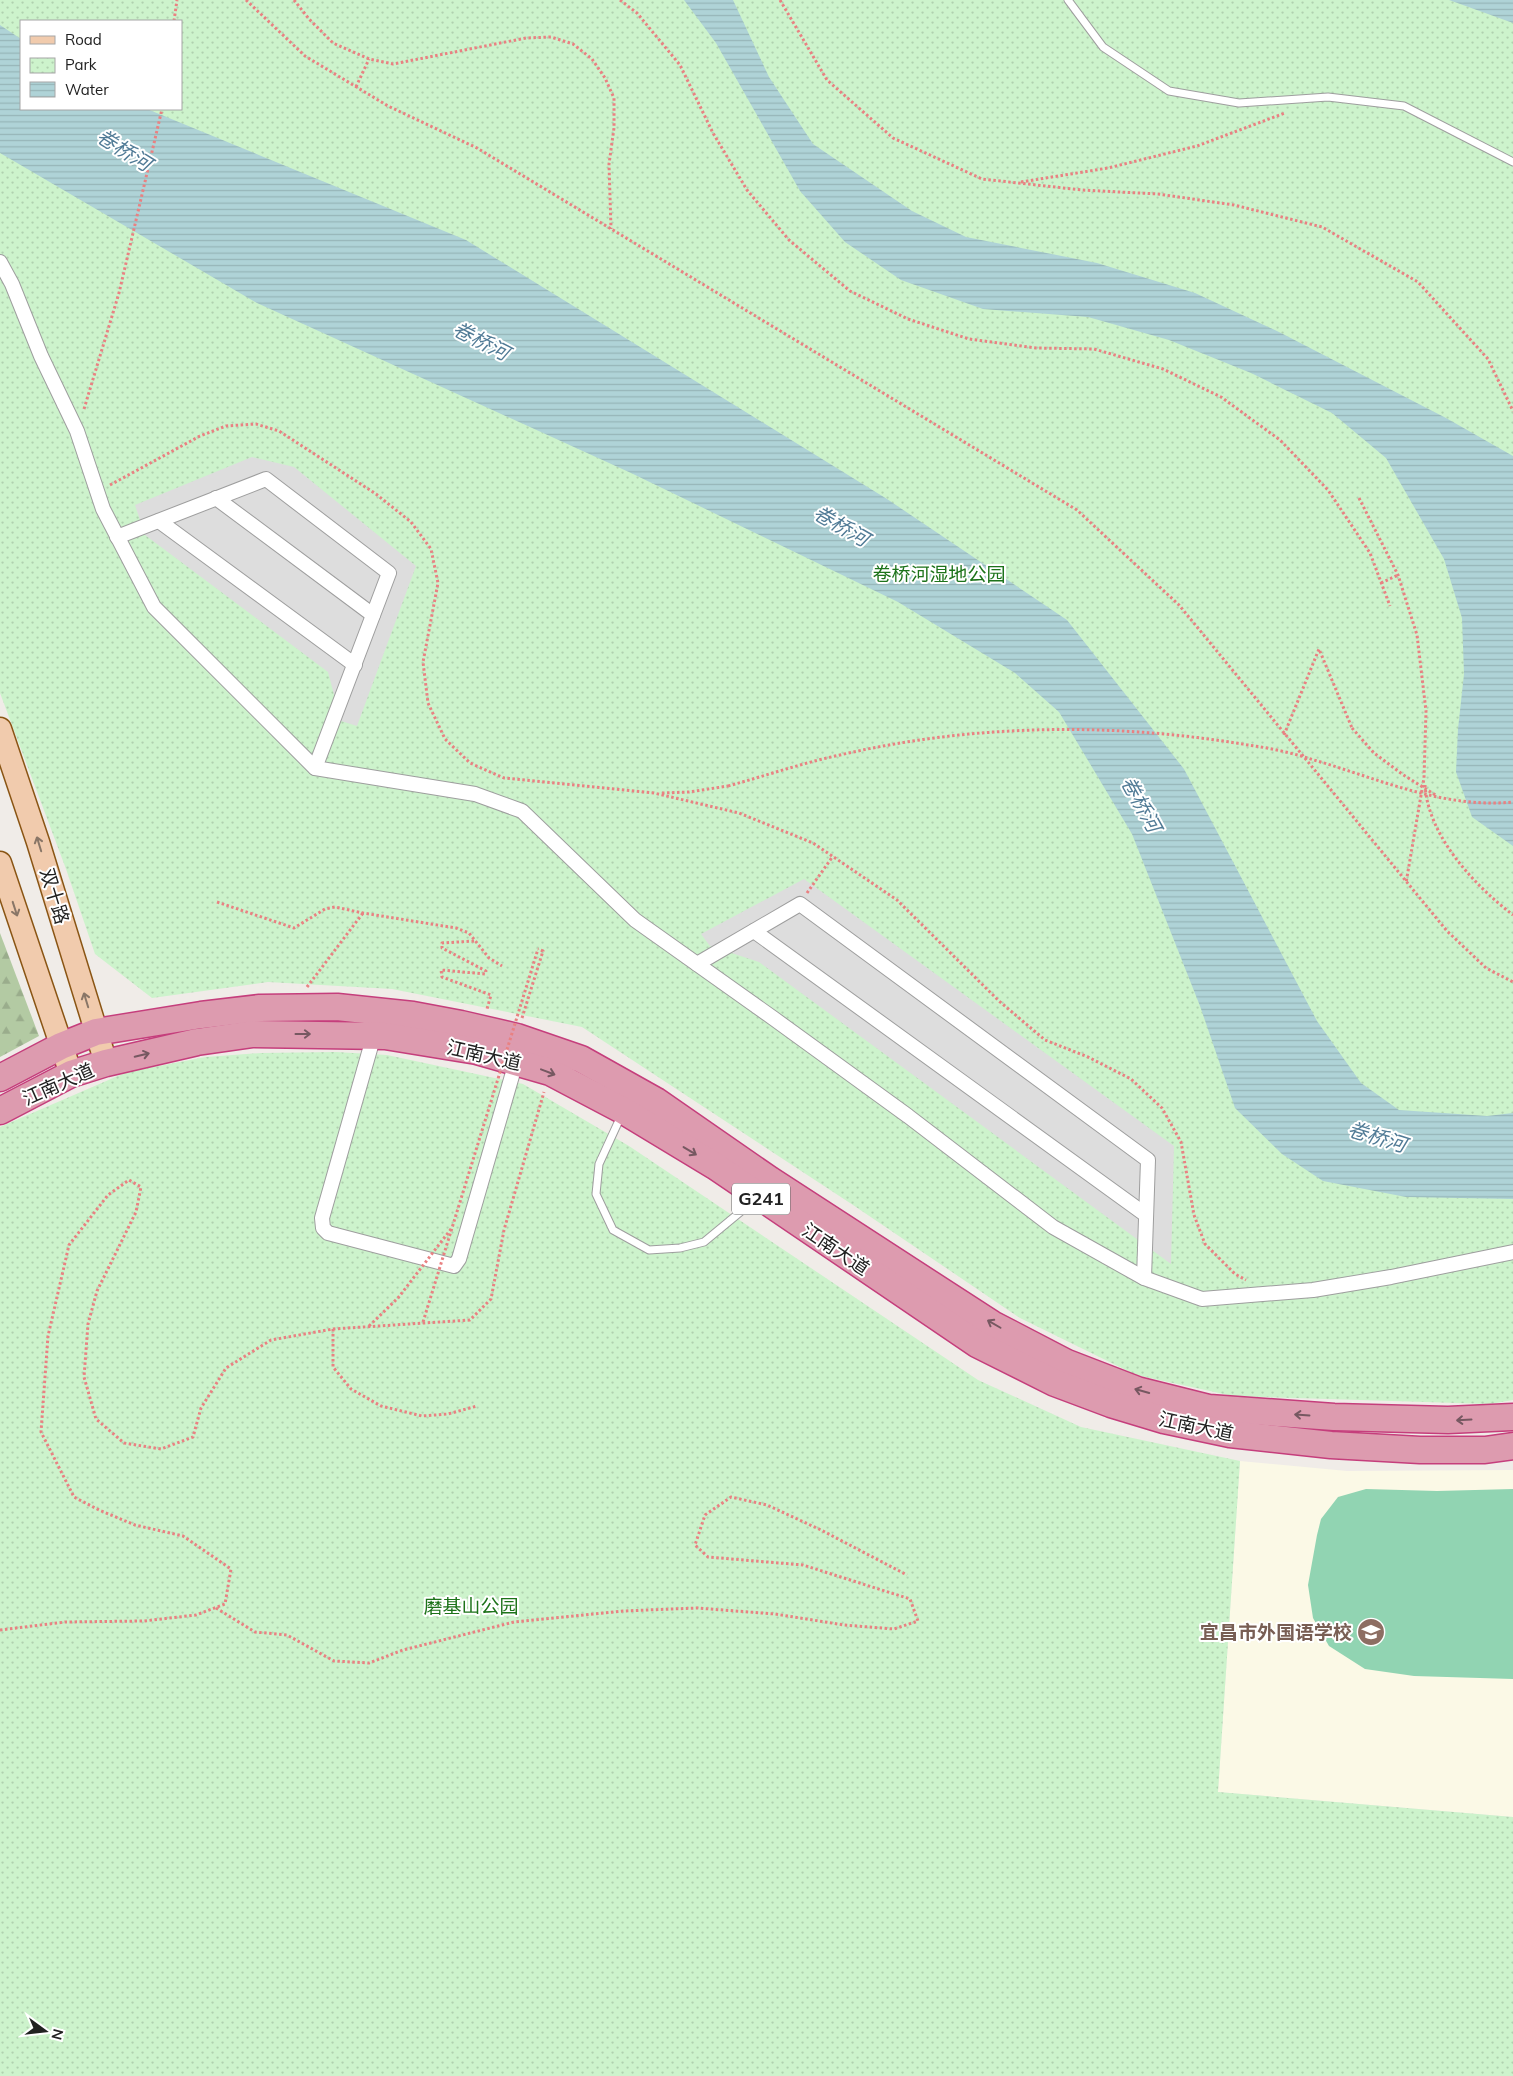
<svg xmlns="http://www.w3.org/2000/svg" width="1513" height="2076" viewBox="0 0 1513 2076" font-family="Mulish,'Noto Sans SC',sans-serif">
	<style>
		.education { fill: #fbf9e6 }
		.forest { fill: url(#forest-firs) }
		.park { fill: url(#park-dots); fill-rule: evenodd }
		.pitch { fill: #91d4b2 }
		.parking { fill: #ddd }
		.water { fill: url(#water-rules) }
		.lines { fill: none; stroke-linecap: round; stroke-linejoin: round }
		.lane-casing { stroke: #9e9e9e; stroke-width: 9 }
		.street-casing { stroke: #9e9e9e; stroke-width: 16 }
		.primary-casing { stroke: #8a5514; stroke-width: 25 }
		.highway-casing { stroke: #c53e7c; stroke-width: 29 }
		.path { stroke: #e98182; stroke-width: 3; stroke-dasharray: 2.5 2.5; stroke-linecap: butt }
		.lane { stroke: #fff; stroke-width: 7 }
		.street { stroke: #fff; stroke-width: 14 }
		.primary { stroke: #f1cbad; stroke-width: 22 }
		.highway { stroke: #dd9baf; stroke-width: 26 }
		.path-bridge { stroke: #e98182; stroke-width: 3; stroke-dasharray: 2.5 2.5; stroke-linecap: butt }
		.oneway { stroke: #897667 }
		.oneway2 { stroke: #765861 }
		.labels { text-anchor: middle; stroke-width: 4; stroke-linejoin: round; paint-order: stroke }
		.shield { fill: #fff; stroke: #646464; stroke-width: 1 }
		.shield-label { font-size: 18px; font-weight: bold; fill: #212121 }
		.park-label { font-size: 19px; fill: #1d731a; stroke: #fff }
		.street-label { font-size: 19px; fill: #212121; stroke: #fff }
		.education-label { font-size: 19px; font-weight: bold; fill: #785e54; stroke: #fff; text-anchor: end }
		.water-label { font-size: 20px; font-style: italic; fill: #517b96; stroke: #fff }
	</style>
	<defs>
		<pattern id="forest-firs" width="22" height="20" patternUnits="userSpaceOnUse" patternTransform="scale(1.25)"><rect width="22" height="20" fill="#b3caa3"/><path d="M5 1l3.5 6h-7zM16 11l3.5 6h-7z" fill="#9aad8c"/></pattern>
		<pattern id="park-dots" width="8" height="8" patternUnits="userSpaceOnUse" patternTransform="scale(1.25)"><rect width="8" height="8" fill="#cdf3cc"/><path d="M2 2h.1M6 6h.1" fill="none" stroke="#b0d0af" stroke-width="1.8" stroke-linecap="round"/></pattern>
		<pattern id="water-rules" width="6" height="5" patternUnits="userSpaceOnUse" patternTransform="scale(1.25)"><rect width="6" height="5" fill="#afd3d7"/><path d="M0 2.5h6" fill="none" stroke="#96b5b8"/></pattern>
	</defs>
	<rect width="100%" height="100%" fill="#f0ece8"/>
	<path class="education" d="M1240 1461 1347 1471 1513 1470V1817L1218 1792Z"/>
	<path class="forest" d="M0 933 39 1036 0 1057Z"/>
	<g class="park">
		<path d="M0 0H1513V1400L1490 1404 1233 1396 1136 1375 1020 1318 853 1205 582 1027 392 989 268 982 152 998 95 954 66 869 0 693ZM21 21H181V109H21Z"/>
		<path d="M336 1052 387 1055 523 1084 629 1146 978 1380 1081 1427 1240 1461 1218 1792 1513 1817V2076H0V1127L127 1072 206 1057 261 1053Z"/>
	</g>
	<path class="pitch" d="M1366 1489 1437 1491 1513 1489V1679L1414 1676 1365 1669 1329 1646 1313 1618 1308 1585 1317 1535 1321 1519 1338 1497Z"/>
	<g class="parking">
		<path d="M252 457 294 467 416 566 357 726 341 721 328 672 145 535 135 505Z"/>
		<path d="M804 879 1174 1146 1171 1264 759 962 710 946 701 934Z"/>
	</g>
	<g class="water">
		<path d="M684 0H733L769 77 813 144 912 211 966 237 1097 263 1195 293 1279 332 1446 418 1513 456V846L1472 817 1456 772 1458 729 1464 674 1462 618 1444 559 1386 458 1332 413 1251 373 1169 340 1088 317 983 309 901 280 845 242 800 191 716 43Z"/>
		<path d="M1449 0H1513V23Z"/>
		<path d="M0 25 21 39V109H147L466 240 887 499 1067 620 1184 769 1317 1021 1361 1083 1399 1110 1487 1116 1513 1113V1199L1406 1197 1323 1181 1282 1154 1235 1108 1200 1006 1132 834 1059 712 1015 673 898 602 631 473 257 303 0 153Z"/>
	</g>
	<g class="lines">
		<g class="lane-casing">
			<g id="lane">
				<path d="M1068 0 1103 47 1169 91 1239 103 1328 97 1404 106 1513 162"/>
				<path d="M621 1116 599 1164 596 1194 613 1230 649 1250 680 1248 704 1242 756 1199"/>
			</g>
		</g>
		<g class="street-casing">
			<g id="street">
				<path d="M0 262 12 284 41 356 77 431 103 509 154 607 315 768 475 794 522 811 635 920 773 1018 908 1116 1053 1227 1144 1278 1202 1299 1313 1290 1391 1277 1513 1252"/>
				<path d="M216 498 373 615"/>
				<path d="M159 521 355 665"/>
				<path d="M117 537 266 479 389 573 315 768"/>
				<path d="M754 931 1146 1215"/>
				<path d="M697 964 800 904 1148 1160 1144 1278"/>
				<path d="M374 1035 322 1218 323 1228 328 1233 454 1266 459 1259 516 1062"/>
			</g>
		</g>
		<g class="primary-casing">
			<g id="primary">
				<path d="M0 729 38 842 106 1063"/>
				<path d="M0 863 71 1074"/>
			</g>
		</g>
		<g class="highway-casing">
			<g id="highway">
				<path d="M0 1078 61 1046 96 1032 201 1015 260 1008 337 1007 413 1015 461 1024 517 1037 581 1059 656 1101 770 1180 992 1324 1067 1363 1137 1390 1209 1408 1334 1417 1448 1420 1513 1417"/>
				<path d="M0 1111 71 1074 106 1063 197 1042 253 1034 385 1036 477 1051 550 1072 624 1111 715 1166 977 1344 1055 1383 1111 1404 1164 1420 1230 1434 1331 1445 1420 1450H1485L1513 1446"/>
			</g>
		</g>
		<g class="path">
			<path d="M246 0 305 56 388 106 477 148 1077 510 1179 605 1447 931 1486 968 1513 982"/>
			<path d="M294 0 309 19 333 43 369 59 393 64 526 38 551 37 573 44 592 59 605 78 614 98V128L609 164 611 229"/>
			<path d="M620 0 637 13 680 65 713 133 747 190 789 240 850 291 908 319 969 339 1036 348 1094 349 1163 369 1221 397 1280 440 1328 490 1370 553 1390 606"/>
			<path d="M780 0 827 80 893 138 982 179 1082 190 1158 194 1234 205 1322 227 1418 282 1488 359 1513 411"/>
			<path d="M174 21 177 0"/>
			<path d="M356 87 369 59"/>
			<path d="M1021 182 1108 168 1197 146 1285 113"/>
			<path d="M84 409 119 293 162 109"/>
			<path d="M110 485 200 436 226 426 256 424 279 431 376 494 411 522 431 549 438 583 423 662 428 703 445 739 470 763 504 778 654 793 739 813 813 843 897 900 999 1001 1045 1040 1088 1057 1131 1079 1162 1108 1181 1142 1194 1215 1205 1244 1235 1274 1246 1280"/>
			<path d="M1359 498 1398 575 1417 635 1426 711 1424 778 1406 883"/>
			<path d="M1381 583 1398 575"/>
			<path d="M1284 735 1319 649 1352 728"/>
			<path d="M1425 785C1428 836 1474 885 1513 915"/>
			<path d="M662 793 689 792 728 786"/>
			<path d="M807 893 833 856"/>
			<path d="M217 902 294 928 325 909 335 907 363 913 456 928 469 933 489 958 502 966"/>
			<path d="M474 941 442 943V948L486 971 485 974 441 970 442 977 491 995 487 1009"/>
			<path d="M307 987 363 913"/>
			<path d="M522 1018 543 951 538 949"/>
			<path d="M333 1329V1367L351 1389 381 1406 422 1416 448 1414 477 1406"/>
			<path d="M216 1608 255 1632 287 1635 334 1661 369 1663 403 1650 514 1622 623 1611 697 1608 775 1614 844 1625 894 1629 918 1621 910 1599 803 1565 708 1557 695 1545 705 1515 731 1497 767 1505 821 1530 907 1575"/>
			<path d="M0 1630 65 1622 144 1621 196 1615 225 1604 231 1569 183 1536 135 1525 99 1510 74 1497 41 1432 48 1336 69 1245 108 1195 129 1180 141 1187 136 1212 97 1291 88 1324 84 1377 96 1419 124 1443 161 1449 193 1437 201 1408 226 1368 271 1340 333 1329 470 1320 491 1299 504 1230 544 1092"/>
		</g>
		<use href="#lane" class="lane"/>
		<use href="#street" class="street"/>
		<use href="#primary" class="primary"/>
		<use href="#highway" class="highway"/>
		<g class="path-bridge">
			<path d="M1352 728 1374 753 1402 774 1437 796"/>
			<path d="M728 786C765 776 802 763 840 755 973 724 1113 722 1248 745 1270 748 1293 753 1314 760 1379 779 1444 809 1513 802"/>
			<path d="M423 1322 538 949"/>
			<path d="M369 1326 398 1298 451 1229"/>
		</g>
	</g>
	<defs><path id="oneway-shaft" d="M-6 0H5M1.5-3L5.5 0L1.5 3" fill="none" stroke-width="1.6" stroke-linecap="round" stroke-linejoin="round" transform="scale(1.25)"/></defs>
	<g class="oneway">
		<use href="#oneway-shaft" transform="translate(39 844) rotate(-107)"/>
		<use href="#oneway-shaft" transform="translate(15 909) rotate(72)"/>
		<use href="#oneway-shaft" transform="translate(86 1000) rotate(-107)"/>
	</g>
	<g class="oneway2">
		<use href="#oneway-shaft" transform="translate(303 1034)"/>
		<use href="#oneway-shaft" transform="translate(142 1055) rotate(-13)"/>
		<use href="#oneway-shaft" transform="translate(548 1072) rotate(21)"/>
		<use href="#oneway-shaft" transform="translate(690 1151) rotate(31)"/>
		<use href="#oneway-shaft" transform="translate(994 1324) rotate(-150)"/>
		<use href="#oneway-shaft" transform="translate(1142 1391) rotate(-164)"/>
		<use href="#oneway-shaft" transform="translate(1302 1415) rotate(-176)"/>
		<use href="#oneway-shaft" transform="translate(1464 1420) rotate(177)"/>
	</g>
	<defs>
		<g id="school-disc" transform="scale(1.4375)"><circle r="9.5" fill="#8d6e63" stroke="#fff"/><path d="M0-5L7-2L0 1L-7-2ZM-4 1L0 2.5L4 1V4Q0 6-4 4Z" fill="#fff"/></g>
	</defs>
	<g fill-rule="evenodd">
		<use href="#school-disc" x="1371" y="1632"/>
	</g>
	<g class="labels">
		<rect class="shield" x="732" y="1183.5" width="58" height="31" rx="4"/>
		<g class="shield-label">
			<text x="761" y="1205">G241</text>
		</g>
		<g class="park-label">
			<text x="939" y="581">卷桥河湿地公园</text>
			<text x="471" y="1613">磨基山公园</text>
		</g>
		<g class="street-label">
			<text transform="translate(55 896) rotate(73)" y="7">双十路</text>
			<text transform="translate(484 1055) rotate(13)" y="7">江南大道</text>
			<text transform="translate(58 1084) rotate(-24)" y="7">江南大道</text>
			<text transform="translate(836 1249) rotate(34)" y="7">江南大道</text>
			<text transform="translate(1196 1426) rotate(12)" y="7">江南大道</text>
		</g>
		<g class="education-label">
			<text x="1352" y="1639">宜昌市外国语学校</text>
		</g>
		<g class="water-label">
			<text transform="translate(124 150) rotate(32)" y="7">卷桥河</text>
			<text transform="translate(481 341) rotate(27)" y="7">卷桥河</text>
			<text transform="translate(841 526) rotate(30)" y="7">卷桥河</text>
			<text transform="translate(1141 804) rotate(61)" y="7">卷桥河</text>
			<text transform="translate(1377 1137) rotate(17)" y="7">卷桥河</text>
		</g>
	</g>
	<rect x="20" y="20" width="162" height="90" fill="#ffffff" stroke="#a6a6a6"/>
	<rect x="30" y="36" width="25" height="8" fill="#f1cbad" stroke="#a6a6a6"/>
	<text x="65" y="45" font-size="15" fill="#212121">Road</text>
	<rect x="30" y="58" width="25" height="15" fill="url(#park-dots)" stroke="#a6a6a6"/>
	<text x="65" y="70" font-size="15" fill="#212121">Park</text>
	<rect x="30" y="82" width="25" height="15" fill="url(#water-rules)" stroke="#a6a6a6"/>
	<text x="65" y="95" font-size="15" fill="#212121">Water</text>
	<g transform="translate(45 2031) rotate(105)" stroke="#ffffff" stroke-width="4" paint-order="stroke">
	<path d="M0-4L9 19L0 12L-9 19Z" fill="#212121"/>
	<text y="-8" font-size="14" font-weight="bold" text-anchor="middle" fill="#212121">N</text>
	</g>
</svg>
